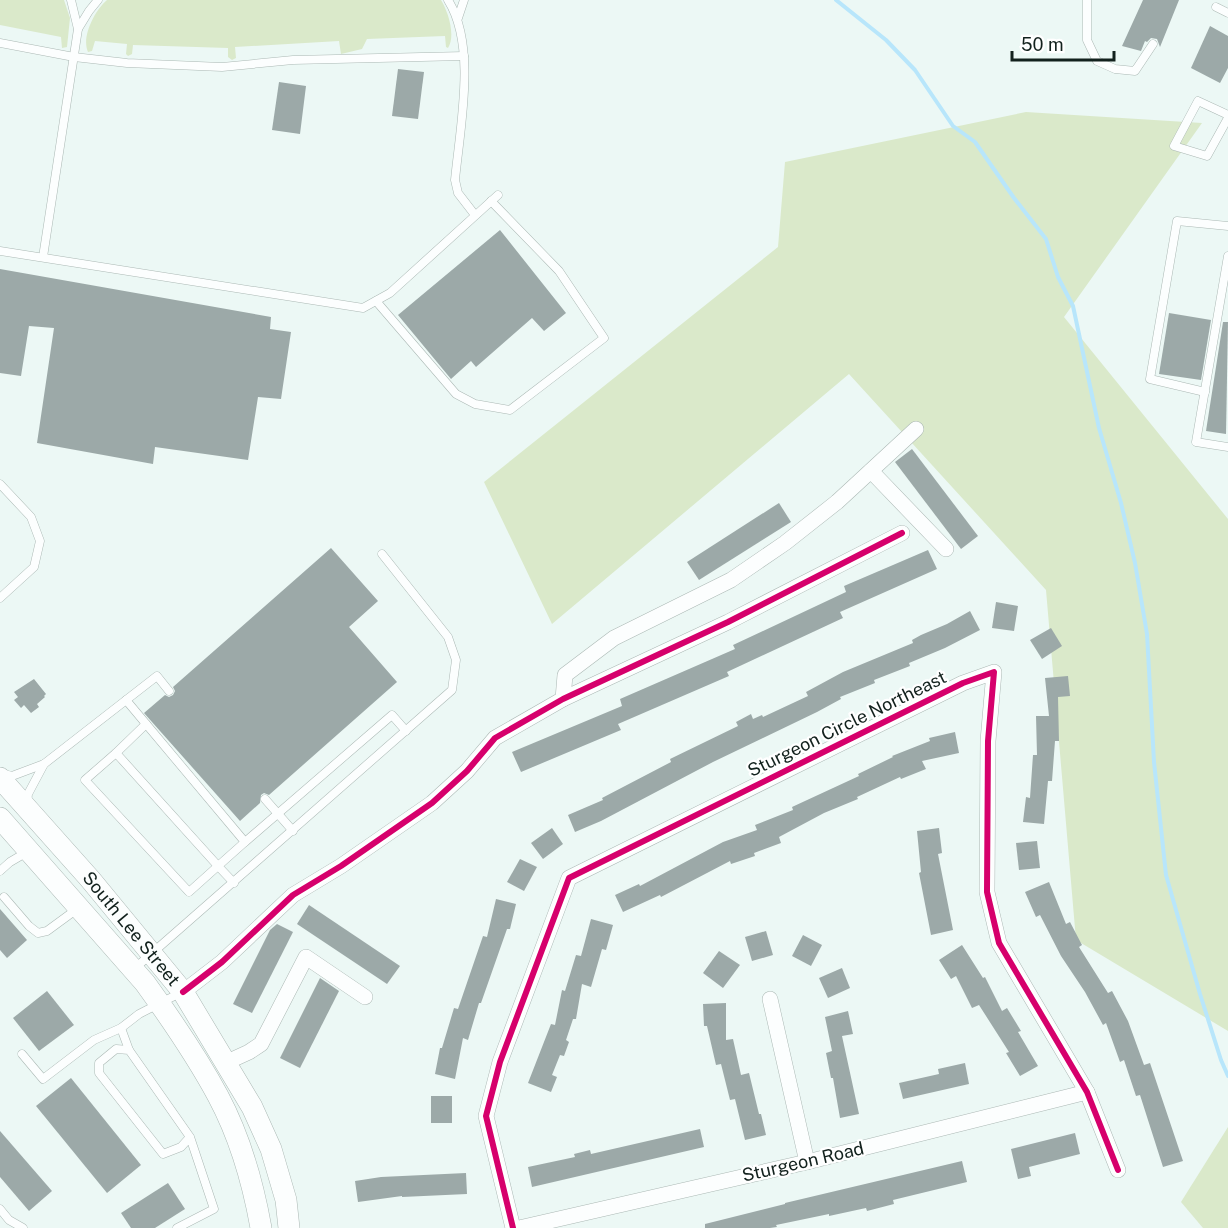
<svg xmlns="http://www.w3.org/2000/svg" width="1228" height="1228" viewBox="0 0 1228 1228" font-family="'Public Sans',sans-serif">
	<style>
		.green { fill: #dae9ca }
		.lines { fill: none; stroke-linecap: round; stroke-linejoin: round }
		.stream { stroke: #b8e6fb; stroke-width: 4 }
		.building { fill: #9ca9a8 }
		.service-casing { stroke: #abb8b4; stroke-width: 9 }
		.minor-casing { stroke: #abb8b4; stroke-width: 16 }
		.secondary-casing { stroke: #abb8b4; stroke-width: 22 }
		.service { stroke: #fcfefe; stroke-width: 8 }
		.minor { stroke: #fcfefe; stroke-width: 15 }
		.secondary { stroke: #fcfefe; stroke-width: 21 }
		.cycleway-casing { stroke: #fff; stroke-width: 10 }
		.cycleway { stroke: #d6006c; stroke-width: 6 }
		.labels { text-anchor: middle; stroke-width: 4.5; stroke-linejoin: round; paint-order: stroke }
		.street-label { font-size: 18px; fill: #12211d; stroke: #fff }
	</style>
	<rect width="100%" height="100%" fill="#ecf8f5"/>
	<g class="green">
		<path d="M0 0H64L70 18 67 47 62 48 61 37 0 25Z"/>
		<path d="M107 0H441C448 11 456 36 448 48L446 47 445 36 367 39 362 49 341 54 339 41 235 47 236 58 232 60 228 57V48L133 45 132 54 128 56 126 54 127 44 95 41 92 51 88 52C81 37 95 10 107 0Z"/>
		<path d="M1026 112 1202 123 1064 317 1228 519V1031L1076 940 1046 590 849 374 552 624 484 482 778 247 785 162Z"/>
		<path d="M1228 1127V1228H1203L1181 1202Z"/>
	</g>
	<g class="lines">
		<path class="stream" d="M836 0 886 40 915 70 953 126 975 142 1014 198 1046 239 1058 277 1073 306 1099 428 1121 503 1135 563 1147 634 1154 762 1166 875 1200 994 1221 1060 1228 1076"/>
	</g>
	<g class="building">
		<path d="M1143 0H1179L1160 47 1157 39 1151 38 1147 42 1145 41 1141 51 1122 46Z"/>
		<path d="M1210 26 1228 36V68L1220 83 1191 68Z"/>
		<path d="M398 69 424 72 418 119 392 116Z"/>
		<path d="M279 82 306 86 300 134 272 130Z"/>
		<path d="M500 230 566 313 544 331 532 318 476 367 471 361 451 379 398 315Z"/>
		<path d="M0 269 271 317 270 329 291 332 281 399 258 397 248 460 155 447 153 464 37 443 54 328 29 326 21 376 0 373Z"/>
		<path d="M1169 313 1211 320 1201 380 1159 374Z"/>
		<path d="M1223 322H1228L1226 434 1206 431Z"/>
		<path d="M912 449 978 536 961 549 895 462Z"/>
		<path d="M779 503 791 522 699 580 687 562Z"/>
		<path d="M331 548 378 601 349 627 397 682 269 795 264 793 261 795 260 803 240 821 144 713 165 695 169 697 173 695 175 691 173 687Z"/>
		<path d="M928 550 937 569 840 612 843 618 727 672 729 676 618 724 621 730 521 772 512 752 622 706 620 699 735 649 733 645 846 592 844 586Z"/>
		<path d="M996 602 1018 606 1014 631 992 628Z"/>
		<path d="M970 611 980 630 945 648 909 663 910 666 874 680 875 683 840 697 841 699 817 712 713 762 601 821 575 832 568 815 603 800 602 798 671 762 670 759 738 726 736 722 751 714 753 719 762 715 763 717 808 696 806 692 843 672 913 643 912 640 921 635 947 624Z"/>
		<path d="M1051 628 1062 646 1042 659 1030 640Z"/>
		<path d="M1068 676 1070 696 1058 697 1059 741H1055L1052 781H1048L1044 824 1023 822 1026 797 1030 798 1033 755H1037L1036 716H1049L1045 678Z"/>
		<path d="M34 679 46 694 44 696 45 697 37 704 39 707 31 713 24 705 21 708 14 700 18 697 14 692Z"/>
		<path d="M955 732 959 753 922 761 926 769 901 779 900 777 857 797 858 799 824 813 779 837 781 843 754 853 755 856 731 864 730 861 661 897 660 895 623 912 615 895 639 884 640 886 723 842 757 830 755 825 793 810 792 807 859 776 858 774 893 757 892 756 930 741 929 738Z"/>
		<path d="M552 828 563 844 543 859 531 843Z"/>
		<path d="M939 828 942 853 938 854 953 930 931 935 919 873 921 872 917 831Z"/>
		<path d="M1037 841 1040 868 1019 870 1016 843Z"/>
		<path d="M520 859 537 867 524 891 507 882Z"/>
		<path d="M1049 882 1066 924 1070 922 1082 945 1079 947 1108 993 1112 991 1128 1021 1144 1065 1150 1063 1183 1161 1163 1167 1140 1095 1136 1096 1124 1060 1120 1062 1106 1023 1103 1025 1085 992 1061 956 1040 915 1036 917 1025 892Z"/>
		<path d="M496 899 516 904 510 929H507L481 1003H479L468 1040 463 1038 455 1079 435 1074 440 1048H442L454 1008 458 1009 483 936 487 937Z"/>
		<path d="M309 905 400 966 387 984 297 924Z"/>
		<path d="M0 909 27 940 7 958 0 950Z"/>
		<path d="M591 919 613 925 606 950 602 949 591 987 582 984 576 1019H573L566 1040 569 1042 564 1056 560 1055 552 1075 557 1077 551 1092 528 1083 551 1024 555 1025 562 990 565 991 576 955 581 956Z"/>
		<path d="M277 924 293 932 252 1013 233 1004 270 930Z"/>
		<path d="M766 931 773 955 752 961 745 937Z"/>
		<path d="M803 935 822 945 811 966 792 956Z"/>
		<path d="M962 945 983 978 985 977 1002 1011 1007 1008 1021 1031 1018 1032 1038 1066 1020 1076 1006 1053 1009 1052 979 1005 972 1008 956 976 951 979 939 960Z"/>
		<path d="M719 951 740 965 723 988 703 973Z"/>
		<path d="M842 968 850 988 828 998 819 978Z"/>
		<path d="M320 978 339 991 300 1068 280 1058Z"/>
		<path d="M47 991 74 1025 39 1051 13 1018Z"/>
		<path d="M726 1003V1040L733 1039 741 1075 749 1073 759 1114H761L766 1135 745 1140 735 1099 730 1100 721 1064 716 1065 707 1026H704L703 1004Z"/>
		<path d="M848 1011 853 1034 842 1036 859 1114 840 1118 833 1078H831L826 1053 832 1051 825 1017Z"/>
		<path d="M965 1063 969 1084 903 1099 899 1083 939 1074 938 1069Z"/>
		<path d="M71 1078 141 1165 107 1193 36 1106Z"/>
		<rect x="431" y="1096" width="21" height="27"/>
		<path d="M700 1129 704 1147 532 1187 528 1167 575 1157 574 1154 590 1150 591 1154Z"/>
		<path d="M0 1131 52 1191 29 1211 0 1177Z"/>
		<path d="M1075 1133 1080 1154 1029 1167 1031 1176 1018 1179 1011 1149Z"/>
		<path d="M962 1161 967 1182 893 1200 894 1204 867 1211 866 1208 829 1216V1214L776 1225 777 1227 770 1228H705V1224L785 1204V1203Z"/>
		<path d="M466 1173 467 1194 402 1197V1196L358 1202 355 1181 381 1177Z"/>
		<path d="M168 1183 185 1209 155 1228H131L121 1213Z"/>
	</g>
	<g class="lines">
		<g class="service-casing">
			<g id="service">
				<path d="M448 0C477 46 460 127 455 180L458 193 475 215"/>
				<path d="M1087 0V40L1097 61 1115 69 1135 71 1153 44"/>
				<path d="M1216 7 1228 13"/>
				<path d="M458 18 464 0"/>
				<path d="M78 29 89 11 98 0"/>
				<path d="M0 43 74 57 127 63 222 67 293 60 464 56"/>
				<path d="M1228 115 1198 101 1174 146 1207 156 1228 118"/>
				<path d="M0 251 363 308 390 293 498 195"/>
				<path d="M1228 256 1196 442 1228 447"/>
				<path d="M43 257 78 29 71 0"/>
				<path d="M376 301 456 394 475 404 510 410 604 338 559 271 491 201"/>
				<path d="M1205 392 1150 379 1177 221 1228 226"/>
				<path d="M0 484 31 517 40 541 34 567 0 598"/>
				<path d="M126 700 245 842 218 866 116 753 85 780 189 892 218 866 234 883"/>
				<path d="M116 753 146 724"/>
				<path d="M4 774 12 776 44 764 157 676 169 691"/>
				<path d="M265 799 293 831"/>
				<path d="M27 803 28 794 44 764"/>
				<path d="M245 842 392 715 406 731"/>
				<path d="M0 871 10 862 27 852"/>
				<path d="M4 897 29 926 38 933 47 931 77 909"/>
				<path d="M134 969 452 690 456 660 448 637 382 554"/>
				<path d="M129 1050 121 1028 139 1014 180 993"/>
				<path d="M22 1054 43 1079 94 1040 121 1028"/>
				<path d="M0 1209 9 1220 23 1228"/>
				<path d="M177 1228 214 1209 190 1137 129 1050 116 1049 99 1063V1073L163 1154 181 1147 190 1137"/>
			</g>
		</g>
		<g class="minor-casing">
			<g id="minor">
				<path d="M871 471 946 549"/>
				<path d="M563 699 565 675 614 638 731 580 785 543 837 502 916 429"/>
				<path d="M183 992 222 962 293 895 341 866 432 803 467 771 495 738 563 699 728 622 902 533"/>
				<path d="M770 999 807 1162"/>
				<path d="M225 1063 249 1052 261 1044 306 957 365 997"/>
				<path d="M513 1228 486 1116 500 1062 569 878 963 683 994 672 988 741 987 892 999 943 1087 1092 1118 1170"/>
				<path d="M519 1228 807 1162 1087 1092"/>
			</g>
		</g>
		<g class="secondary-casing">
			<g id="secondary">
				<path id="s1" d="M0 778 90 879 183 992 252 1107 271 1149 286 1200 289 1228"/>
				<path d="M0 818 145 983C171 1019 197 1057 218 1096 240 1137 253 1183 261 1228"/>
			</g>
		</g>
		<use href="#service" class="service"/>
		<use href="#minor" class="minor"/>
		<use href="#secondary" class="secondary"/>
		<g class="cycleway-casing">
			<g id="cycleway">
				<path d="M183 992 222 962 293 895 341 866 432 803 467 771 495 738 563 699 728 622 902 533"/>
				<path d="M513 1228 486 1116 500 1062 569 878 963 683 994 672 988 741 987 892 999 943 1087 1092 1118 1170"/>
			</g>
		</g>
		<use href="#cycleway" class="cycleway"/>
	</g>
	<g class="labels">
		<g class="street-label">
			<text transform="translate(847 724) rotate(-26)" y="6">Sturgeon Circle Northeast</text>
			<text dy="6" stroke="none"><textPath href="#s1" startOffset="200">South Lee Street</textPath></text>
			<text transform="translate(803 1162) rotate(-13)" y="6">Sturgeon Road</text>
		</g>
	</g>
	<path d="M1012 51v9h102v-9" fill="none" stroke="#12211d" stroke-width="3"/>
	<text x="1021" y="51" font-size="18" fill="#12211d" stroke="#ffffff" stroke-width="4.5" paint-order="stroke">50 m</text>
</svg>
